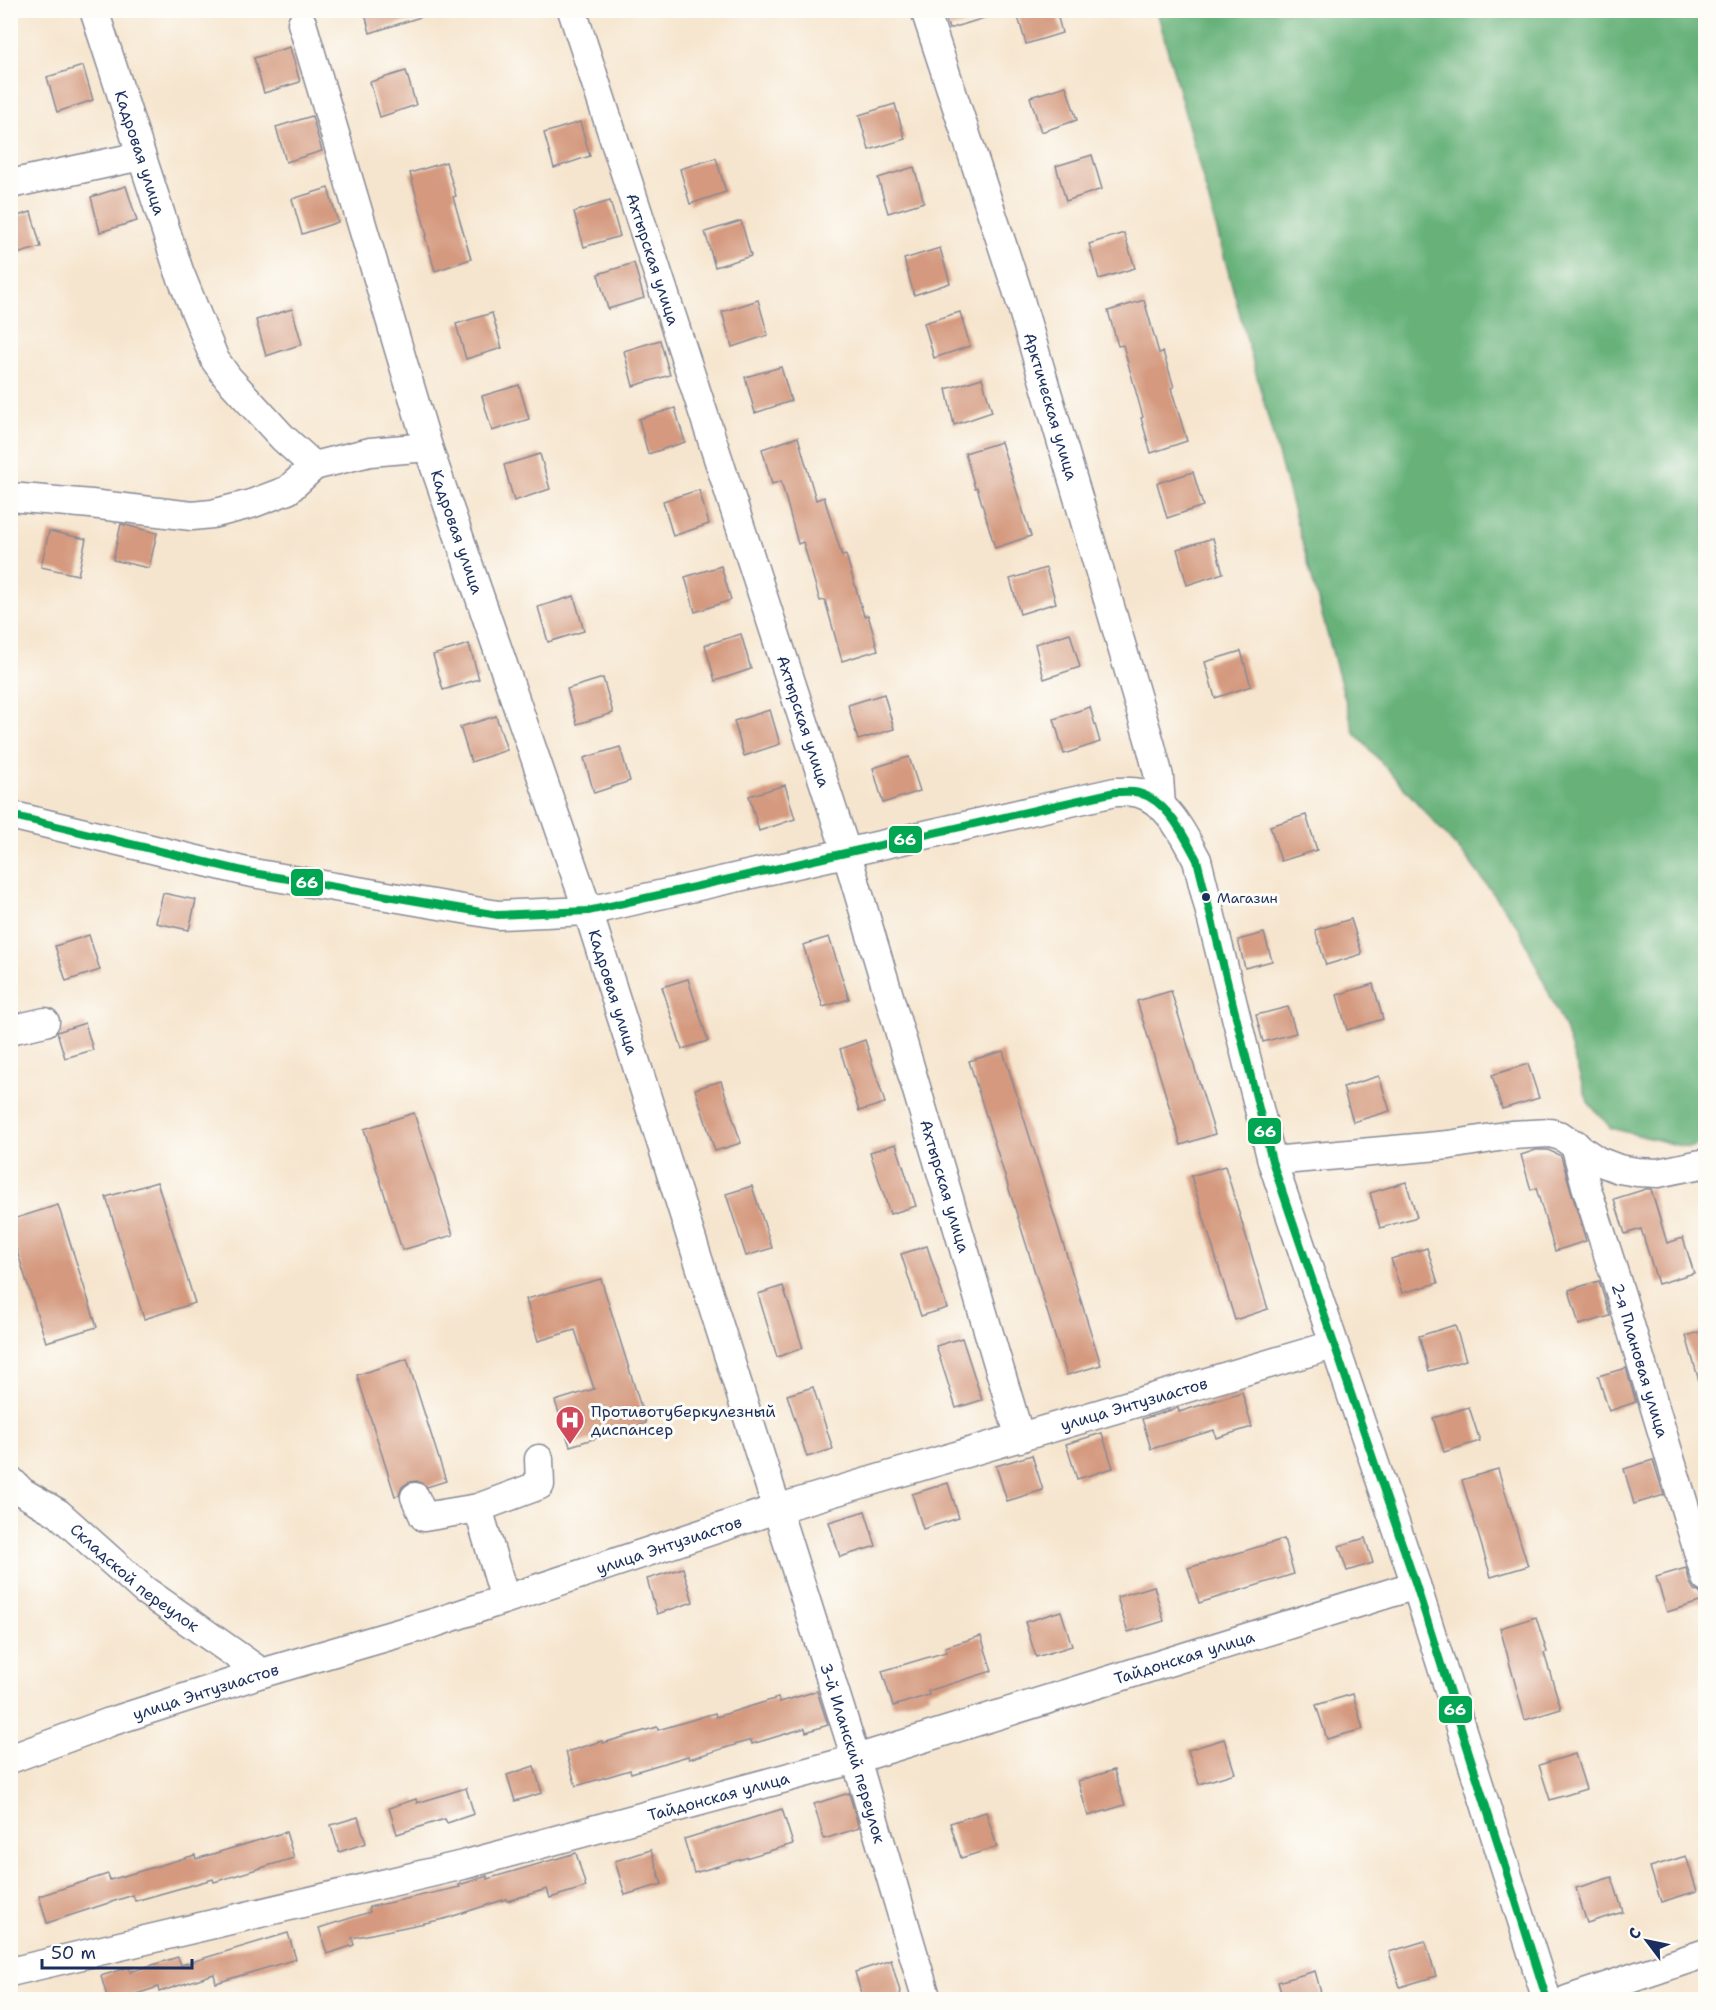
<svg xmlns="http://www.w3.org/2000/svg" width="1716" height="2010" viewBox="0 0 1716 2010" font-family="'Shantell Sans',sans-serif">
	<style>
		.forest { fill: #68b27a; stroke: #42706c; stroke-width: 1.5 }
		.building { fill: #d4997e }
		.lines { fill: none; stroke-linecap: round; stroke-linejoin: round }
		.minor-casing { stroke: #888a96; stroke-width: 31 }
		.minor { stroke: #fff; stroke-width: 28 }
		.bus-1-casing { stroke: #fdfcf7; stroke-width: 12 }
		.bus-1 { stroke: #00a651; stroke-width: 8 }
		.bus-dot { fill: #1b2f5e; stroke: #fdfcf7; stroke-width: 2 }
		.labels { text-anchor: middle; stroke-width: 6; stroke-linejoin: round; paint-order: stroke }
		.bus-label { font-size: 14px; fill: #1b2f5e; stroke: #fdfcf7; text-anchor: start }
		.street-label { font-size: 16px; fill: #1b2f5e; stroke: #fdfcf7 }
		.poi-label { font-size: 16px; fill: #1b2f5e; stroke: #fdfcf7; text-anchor: start }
		.line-badge { stroke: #fdfcf7; stroke-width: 2 }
		.badge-label { font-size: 16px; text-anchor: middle; font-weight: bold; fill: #fff }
	</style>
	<rect width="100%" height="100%" fill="#fdfcf7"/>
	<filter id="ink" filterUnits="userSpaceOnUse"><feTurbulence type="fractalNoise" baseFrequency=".0167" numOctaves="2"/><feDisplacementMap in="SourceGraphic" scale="12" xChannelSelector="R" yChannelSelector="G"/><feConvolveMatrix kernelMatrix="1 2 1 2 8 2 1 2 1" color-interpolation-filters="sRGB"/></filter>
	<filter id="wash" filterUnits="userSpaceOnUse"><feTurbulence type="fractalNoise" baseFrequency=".008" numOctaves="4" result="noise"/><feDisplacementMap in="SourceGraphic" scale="24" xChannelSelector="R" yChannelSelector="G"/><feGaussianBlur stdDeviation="1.35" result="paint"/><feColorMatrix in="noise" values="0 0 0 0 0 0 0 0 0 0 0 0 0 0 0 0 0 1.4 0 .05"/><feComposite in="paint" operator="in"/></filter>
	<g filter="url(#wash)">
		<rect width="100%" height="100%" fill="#f6e5ce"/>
		<path class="forest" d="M1157 11H1705V1143L1688 1148 1611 1128 1588 1102 1564 1026 1519 928 1469 861 1354 732Z"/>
		<g id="blocks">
			<g class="building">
				<path d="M364 10H429L430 14 370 33Z"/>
				<path d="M943 10H996L997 14 949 29Z"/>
				<path d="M1016 10H1056L1062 33 1026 44Z"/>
				<path d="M290 47 300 82 264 93 254 58Z"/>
				<path d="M83 66 93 100 57 112 47 77Z"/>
				<path d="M406 71 416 105 380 117 370 82Z"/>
				<path d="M1066 86 1077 120 1041 132 1030 97Z"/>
				<path d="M895 104 905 139 869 150 859 115Z"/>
				<path d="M312 116 322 151 286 162 276 127Z"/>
				<path d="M580 122 590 156 554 168 544 133Z"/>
				<path d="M1092 155 1102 189 1066 201 1056 166Z"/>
				<path d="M716 158 726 192 690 204 680 169Z"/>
				<path d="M446 162 456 196 453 197 471 259 435 271 425 236 427 235 410 173Z"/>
				<path d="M914 167 924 202 888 213 878 178Z"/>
				<path d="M126 186 137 221 100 232 91 197Z"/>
				<path d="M328 188 338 222 302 234 292 199Z"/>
				<path d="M610 201 620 236 584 247 574 212Z"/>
				<path d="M31 212 41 247 10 256V218Z"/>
				<path d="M741 221 751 256 715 267 705 232Z"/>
				<path d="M1124 233 1135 268 1099 279 1089 244Z"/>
				<path d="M940 248 950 283 914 295 904 259Z"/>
				<path d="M634 263 644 298 608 309 598 274Z"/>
				<path d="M758 300 768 335 732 347 722 312Z"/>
				<path d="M1144 300 1159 353 1163 352 1174 387 1171 388 1187 441 1151 453 1141 418 1143 417 1123 345 1118 346 1108 311Z"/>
				<path d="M292 309 302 344 266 356 256 320Z"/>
				<path d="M960 312 970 346 934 358 924 323Z"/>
				<path d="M492 313 502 348 466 359 456 324Z"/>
				<path d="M660 340 670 375 633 386 624 351Z"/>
				<path d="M781 367 791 401 755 413 745 377Z"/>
				<path d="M982 378 992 412 954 425 946 389Z"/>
				<path d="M519 385 529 419 492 431 482 396Z"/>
				<path d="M675 408 685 442 648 454 639 419Z"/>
				<path d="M798 437 816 500 824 497 842 556 846 555 864 616 868 615 878 650 842 661 825 600 820 601 803 542 798 544 781 481 772 484 762 449Z"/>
				<path d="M1001 442 1031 536 995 548 977 487 975 488 965 453Z"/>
				<path d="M540 454 550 489 514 501 504 465Z"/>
				<path d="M1193 472 1203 506 1167 518 1157 483Z"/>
				<path d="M699 490 709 524 673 536 663 501Z"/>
				<path d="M121 524 157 533 149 568 113 560Z"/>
				<path d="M49 531 86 539 78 575 41 567Z"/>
				<path d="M1213 538 1223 573 1187 585 1177 549Z"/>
				<path d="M721 566 731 600 695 612 685 577Z"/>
				<path d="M1046 568 1056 603 1020 614 1010 579Z"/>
				<path d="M574 596 584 631 548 642 538 607Z"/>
				<path d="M1070 633 1080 667 1044 679 1035 644Z"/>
				<path d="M741 634 751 669 715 681 705 645Z"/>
				<path d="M469 644 479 679 443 690 433 655Z"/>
				<path d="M1241 651 1251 686 1215 698 1205 662Z"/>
				<path d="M603 678 613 713 577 724 567 689Z"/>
				<path d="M884 694 894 729 858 740 848 705Z"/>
				<path d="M1090 707 1100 742 1064 754 1054 719Z"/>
				<path d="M770 710 780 744 744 756 734 721Z"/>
				<path d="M496 716 507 750 471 762 460 727Z"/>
				<path d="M620 747 630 781 594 793 584 758Z"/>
				<path d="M909 757 920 791 883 803 873 768Z"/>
				<path d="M785 785 795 819 759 831 749 796Z"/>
				<path d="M1306 815 1317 850 1281 861 1270 826Z"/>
				<path d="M163 893 196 900 189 930 156 923Z"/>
				<path d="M1351 919 1362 954 1326 965 1315 930Z"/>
				<path d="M1264 933 1272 961 1245 968 1238 940Z"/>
				<path d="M89 935 100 970 66 981 55 946Z"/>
				<path d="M829 937 849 999 823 1007 803 945Z"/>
				<path d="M688 979 708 1041 682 1049 662 987Z"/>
				<path d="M1373 984 1383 1019 1347 1030 1337 995Z"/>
				<path d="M1171 991 1215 1134 1181 1145 1137 1001Z"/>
				<path d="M1288 1007 1296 1033 1263 1042 1256 1015Z"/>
				<path d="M85 1023 93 1050 65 1058 57 1032Z"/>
				<path d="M865 1040 885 1103 859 1111 840 1049Z"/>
				<path d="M1003 1051 1101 1365 1067 1375 969 1061Z"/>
				<path d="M1528 1064 1539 1098 1502 1109 1492 1075Z"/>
				<path d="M1379 1076 1390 1111 1353 1122 1343 1087Z"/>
				<path d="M721 1081 741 1143 715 1151 695 1089Z"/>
				<path d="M414 1113 453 1235 402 1250 364 1129Z"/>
				<path d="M896 1144 916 1206 890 1214 870 1152Z"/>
				<path d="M1536 1150H1548L1561 1156 1586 1241 1555 1251 1536 1188 1531 1190 1521 1155Z"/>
				<path d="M1225 1166 1268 1309 1235 1320 1191 1176Z"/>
				<path d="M157 1182 195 1303 144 1319 106 1197Z"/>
				<path d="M1406 1182 1417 1217 1380 1228 1370 1193Z"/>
				<path d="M752 1186 772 1248 746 1256 726 1194Z"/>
				<path d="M1646 1189H1651L1667 1243 1683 1238 1694 1273 1658 1284 1641 1229 1625 1234 1614 1199Z"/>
				<path d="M58 1205 97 1327 46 1342 10 1229V1220Z"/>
				<path d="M927 1246 947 1308 921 1316 901 1254Z"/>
				<path d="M1427 1248 1438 1283 1402 1293 1391 1259Z"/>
				<path d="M601 1279 646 1423 570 1446 555 1401 594 1389 575 1330 538 1341 526 1299Z"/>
				<path d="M1599 1281 1610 1316 1579 1325 1569 1290Z"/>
				<path d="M783 1286 803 1348 777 1357 758 1294Z"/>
				<path d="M1455 1325 1466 1360 1429 1371 1419 1336Z"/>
				<path d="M1706 1330V1387L1701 1388 1686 1336Z"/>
				<path d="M962 1338 982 1400 956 1408 936 1346Z"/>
				<path d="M407 1359 446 1481 427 1487 417 1481 409 1482 402 1487 399 1495 395 1496 357 1375Z"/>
				<path d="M1626 1368 1636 1402 1609 1411 1598 1376Z"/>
				<path d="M813 1387 833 1449 807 1457 787 1395Z"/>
				<path d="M1242 1392 1252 1427 1216 1438 1214 1430 1151 1449 1142 1419 1178 1408 1179 1412Z"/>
				<path d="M1469 1407 1480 1441 1444 1452 1433 1418Z"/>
				<path d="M1102 1433 1113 1468 1077 1479 1066 1444Z"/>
				<path d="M1032 1455 1043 1490 1007 1501 996 1466Z"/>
				<path d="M1653 1460 1664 1495 1634 1504 1624 1469Z"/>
				<path d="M1498 1469 1528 1566 1491 1577 1462 1480Z"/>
				<path d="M948 1483 959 1518 923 1529 912 1494Z"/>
				<path d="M865 1511 876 1546 840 1557 829 1522Z"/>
				<path d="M1365 1538 1373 1563 1347 1571 1339 1546Z"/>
				<path d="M1284 1539 1294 1574 1199 1603 1188 1568Z"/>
				<path d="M683 1568 693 1602 657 1614 647 1579Z"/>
				<path d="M1686 1568 1690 1583 1694 1590 1700 1593 1703 1601 1667 1612 1656 1577Z"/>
				<path d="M1154 1586 1164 1621 1128 1632 1117 1597Z"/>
				<path d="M1061 1611 1072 1646 1036 1657 1025 1622Z"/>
				<path d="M1536 1617 1547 1652 1544 1653 1561 1709 1525 1720 1500 1628Z"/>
				<path d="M981 1636 992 1671 928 1691 929 1695 893 1706 882 1671 946 1652 945 1647Z"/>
				<path d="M817 1691 828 1725 806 1732 805 1728 752 1744 751 1740 689 1759 688 1756 631 1773 630 1770 576 1786 566 1752 602 1741 603 1743 657 1727 658 1730 715 1713 716 1717 778 1698 780 1702Z"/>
				<path d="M1353 1694 1363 1729 1327 1739 1316 1705Z"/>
				<path d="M1224 1739 1235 1773 1199 1784 1188 1750Z"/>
				<path d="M1575 1754 1586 1789 1550 1800 1539 1765Z"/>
				<path d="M534 1766 542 1793 515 1801 507 1775Z"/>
				<path d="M1114 1770 1125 1805 1088 1816 1078 1781Z"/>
				<path d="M466 1788 474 1814 447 1823 445 1819 397 1834 389 1808 416 1799 417 1803Z"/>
				<path d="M849 1793 859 1828 824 1839 814 1804Z"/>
				<path d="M782 1809 793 1844 694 1873 684 1839Z"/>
				<path d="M986 1812 997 1847 961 1858 950 1823Z"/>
				<path d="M358 1817 366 1843 339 1852 331 1825Z"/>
				<path d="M286 1832 294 1858 214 1882 213 1879 135 1901 133 1895 47 1923 39 1896 108 1874 110 1880 195 1855 196 1859Z"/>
				<path d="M651 1850 662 1884 625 1895 615 1861Z"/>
				<path d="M576 1853 586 1887 550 1898 547 1889 507 1901 506 1899 444 1919 352 1938 354 1945 327 1954 319 1928 370 1912 369 1907 460 1887 459 1885 487 1876V1879Z"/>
				<path d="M1686 1856 1697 1891 1661 1902 1650 1867Z"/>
				<path d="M1612 1877 1623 1912 1587 1923 1576 1888Z"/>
				<path d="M288 1933 296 1959 216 1983 214 1974 159 1992 158 1987 118 2000H108L101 1976 129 1967 130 1972 178 1957 181 1965Z"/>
				<path d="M1425 1941 1436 1976 1400 1987 1389 1952Z"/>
				<path d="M891 1960 901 1995 887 2000H863L855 1972Z"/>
				<path d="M1315 1971 1323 2000H1283L1278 1982Z"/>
			</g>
		</g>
	</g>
	<g filter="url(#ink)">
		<use href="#blocks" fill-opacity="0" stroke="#888a96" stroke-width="1.5"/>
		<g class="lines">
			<g class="minor-casing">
				<g id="minor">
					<path id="s1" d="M94 10 179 271 215 360 228 378 283 438 314 466 370 452 428 447"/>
					<path id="s2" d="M572 10 846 851 1020 1438"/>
					<path id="s3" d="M925 10 1017 290 1151 746 1159 777 1161 806"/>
					<path id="s4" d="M302 23 428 447 588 911 856 1759 927 2000"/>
					<path d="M10 184 141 156"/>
					<path d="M10 497 91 504 192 516 212 514 251 504 288 490 314 466"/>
					<path d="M10 815 247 872 498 915 588 911 1115 792C1122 792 1132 791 1139 793 1168 801 1184 836 1197 860L1272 1161 1416 1585 1547 2000"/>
					<path d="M10 1030 45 1022"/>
					<path id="s5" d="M1575 1144 1586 1186 1621 1295 1706 1578"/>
					<path d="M1272 1161 1449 1145 1511 1135 1550 1133 1561 1136 1598 1161 1619 1169 1637 1172 1658 1173 1706 1163"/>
					<path id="s6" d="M10 1480 22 1492 58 1513 144 1590 262 1673"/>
					<path d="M415 1497 424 1517 478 1508"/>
					<path d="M505 1599 478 1508 540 1485 539 1459"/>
					<path id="s7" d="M10 1759 110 1722 262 1673 437 1622 776 1509 1333 1345"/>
					<path id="s8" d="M10 1972 463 1865 856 1759 1416 1585"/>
					<path d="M1567 2000 1706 1953"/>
				</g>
			</g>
			<use href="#minor" class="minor"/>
			<g class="bus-1-casing">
				<path id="bus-1" d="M10 815 247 872 498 915 588 911 1115 792C1122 792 1132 791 1139 793 1168 801 1184 836 1197 860L1272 1161 1416 1585 1547 2000"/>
			</g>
			<use href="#bus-1" class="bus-1"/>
		</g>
	</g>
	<defs>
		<g id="hospital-pin" transform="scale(1.5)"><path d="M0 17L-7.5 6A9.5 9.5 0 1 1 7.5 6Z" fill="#d1495b" stroke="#fdfcf7"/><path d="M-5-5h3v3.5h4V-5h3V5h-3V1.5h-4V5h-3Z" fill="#fff"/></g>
	</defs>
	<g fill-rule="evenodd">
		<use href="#hospital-pin" x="570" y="1420"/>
	</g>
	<circle class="bus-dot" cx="1206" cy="897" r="5"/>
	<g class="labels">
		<g class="bus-label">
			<text x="1217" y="903">Магазин</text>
		</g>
		<g class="street-label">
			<text dy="6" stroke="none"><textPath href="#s1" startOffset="150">Кадровая улица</textPath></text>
			<text dy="6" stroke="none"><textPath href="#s2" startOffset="262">Ахтырская улица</textPath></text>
			<text dy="6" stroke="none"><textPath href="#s3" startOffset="416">Арктическая улица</textPath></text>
			<text dy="6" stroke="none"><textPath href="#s4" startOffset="532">Кадровая улица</textPath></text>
			<text dy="6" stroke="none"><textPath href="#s2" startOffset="748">Ахтырская улица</textPath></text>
			<text dy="6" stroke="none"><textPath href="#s4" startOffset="1018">Кадровая улица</textPath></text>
			<text dy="6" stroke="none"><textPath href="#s2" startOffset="1234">Ахтырская улица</textPath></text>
			<text dy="6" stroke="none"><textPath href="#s5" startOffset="226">2-я Плановая улица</textPath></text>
			<text dy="6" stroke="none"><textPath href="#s7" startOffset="1179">улица Энтузиастов</textPath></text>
			<text dy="6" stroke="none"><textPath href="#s7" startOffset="693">улица Энтузиастов</textPath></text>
			<text dy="6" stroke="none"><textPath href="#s6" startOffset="159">Складской переулок</textPath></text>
			<text dy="6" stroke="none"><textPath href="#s8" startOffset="1216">Тайдонская улица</textPath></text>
			<text dy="6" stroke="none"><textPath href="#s7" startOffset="207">улица Энтузиастов</textPath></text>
			<text dy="6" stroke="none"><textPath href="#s4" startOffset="1816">3-й Иланский переулок</textPath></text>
			<text dy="6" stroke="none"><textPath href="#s8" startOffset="730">Тайдонская улица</textPath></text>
		</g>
		<g class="poi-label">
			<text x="591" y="1417">Противотуберкулезный<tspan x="591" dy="18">диспансер</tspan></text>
		</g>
	</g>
	<g class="line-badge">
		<rect x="888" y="825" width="35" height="29" rx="6" fill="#00a651"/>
		<rect x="290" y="868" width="34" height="29" rx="6" fill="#00a651"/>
		<rect x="1247" y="1117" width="35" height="28" rx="6" fill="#00a651"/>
		<rect x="1438" y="1695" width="35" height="29" rx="6" fill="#00a651"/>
	</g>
	<g class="badge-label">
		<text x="905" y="845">66</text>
		<text x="307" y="888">66</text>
		<text x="1265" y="1137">66</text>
		<text x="1455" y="1715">66</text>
	</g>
	<rect width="1716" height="2010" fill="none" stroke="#fdfcf7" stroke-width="36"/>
	<g transform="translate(1647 1941) rotate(302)" stroke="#fdfcf7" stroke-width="4.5" paint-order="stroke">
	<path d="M0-4.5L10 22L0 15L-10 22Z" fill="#1b2f5e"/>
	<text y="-9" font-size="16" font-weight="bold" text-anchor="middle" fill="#1b2f5e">С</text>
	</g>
	<path d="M42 1959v9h150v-9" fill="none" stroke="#1b2f5e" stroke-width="3"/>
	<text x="51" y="1959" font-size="18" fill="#1b2f5e" stroke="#fdfcf7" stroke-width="4.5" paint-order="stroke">50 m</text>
</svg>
